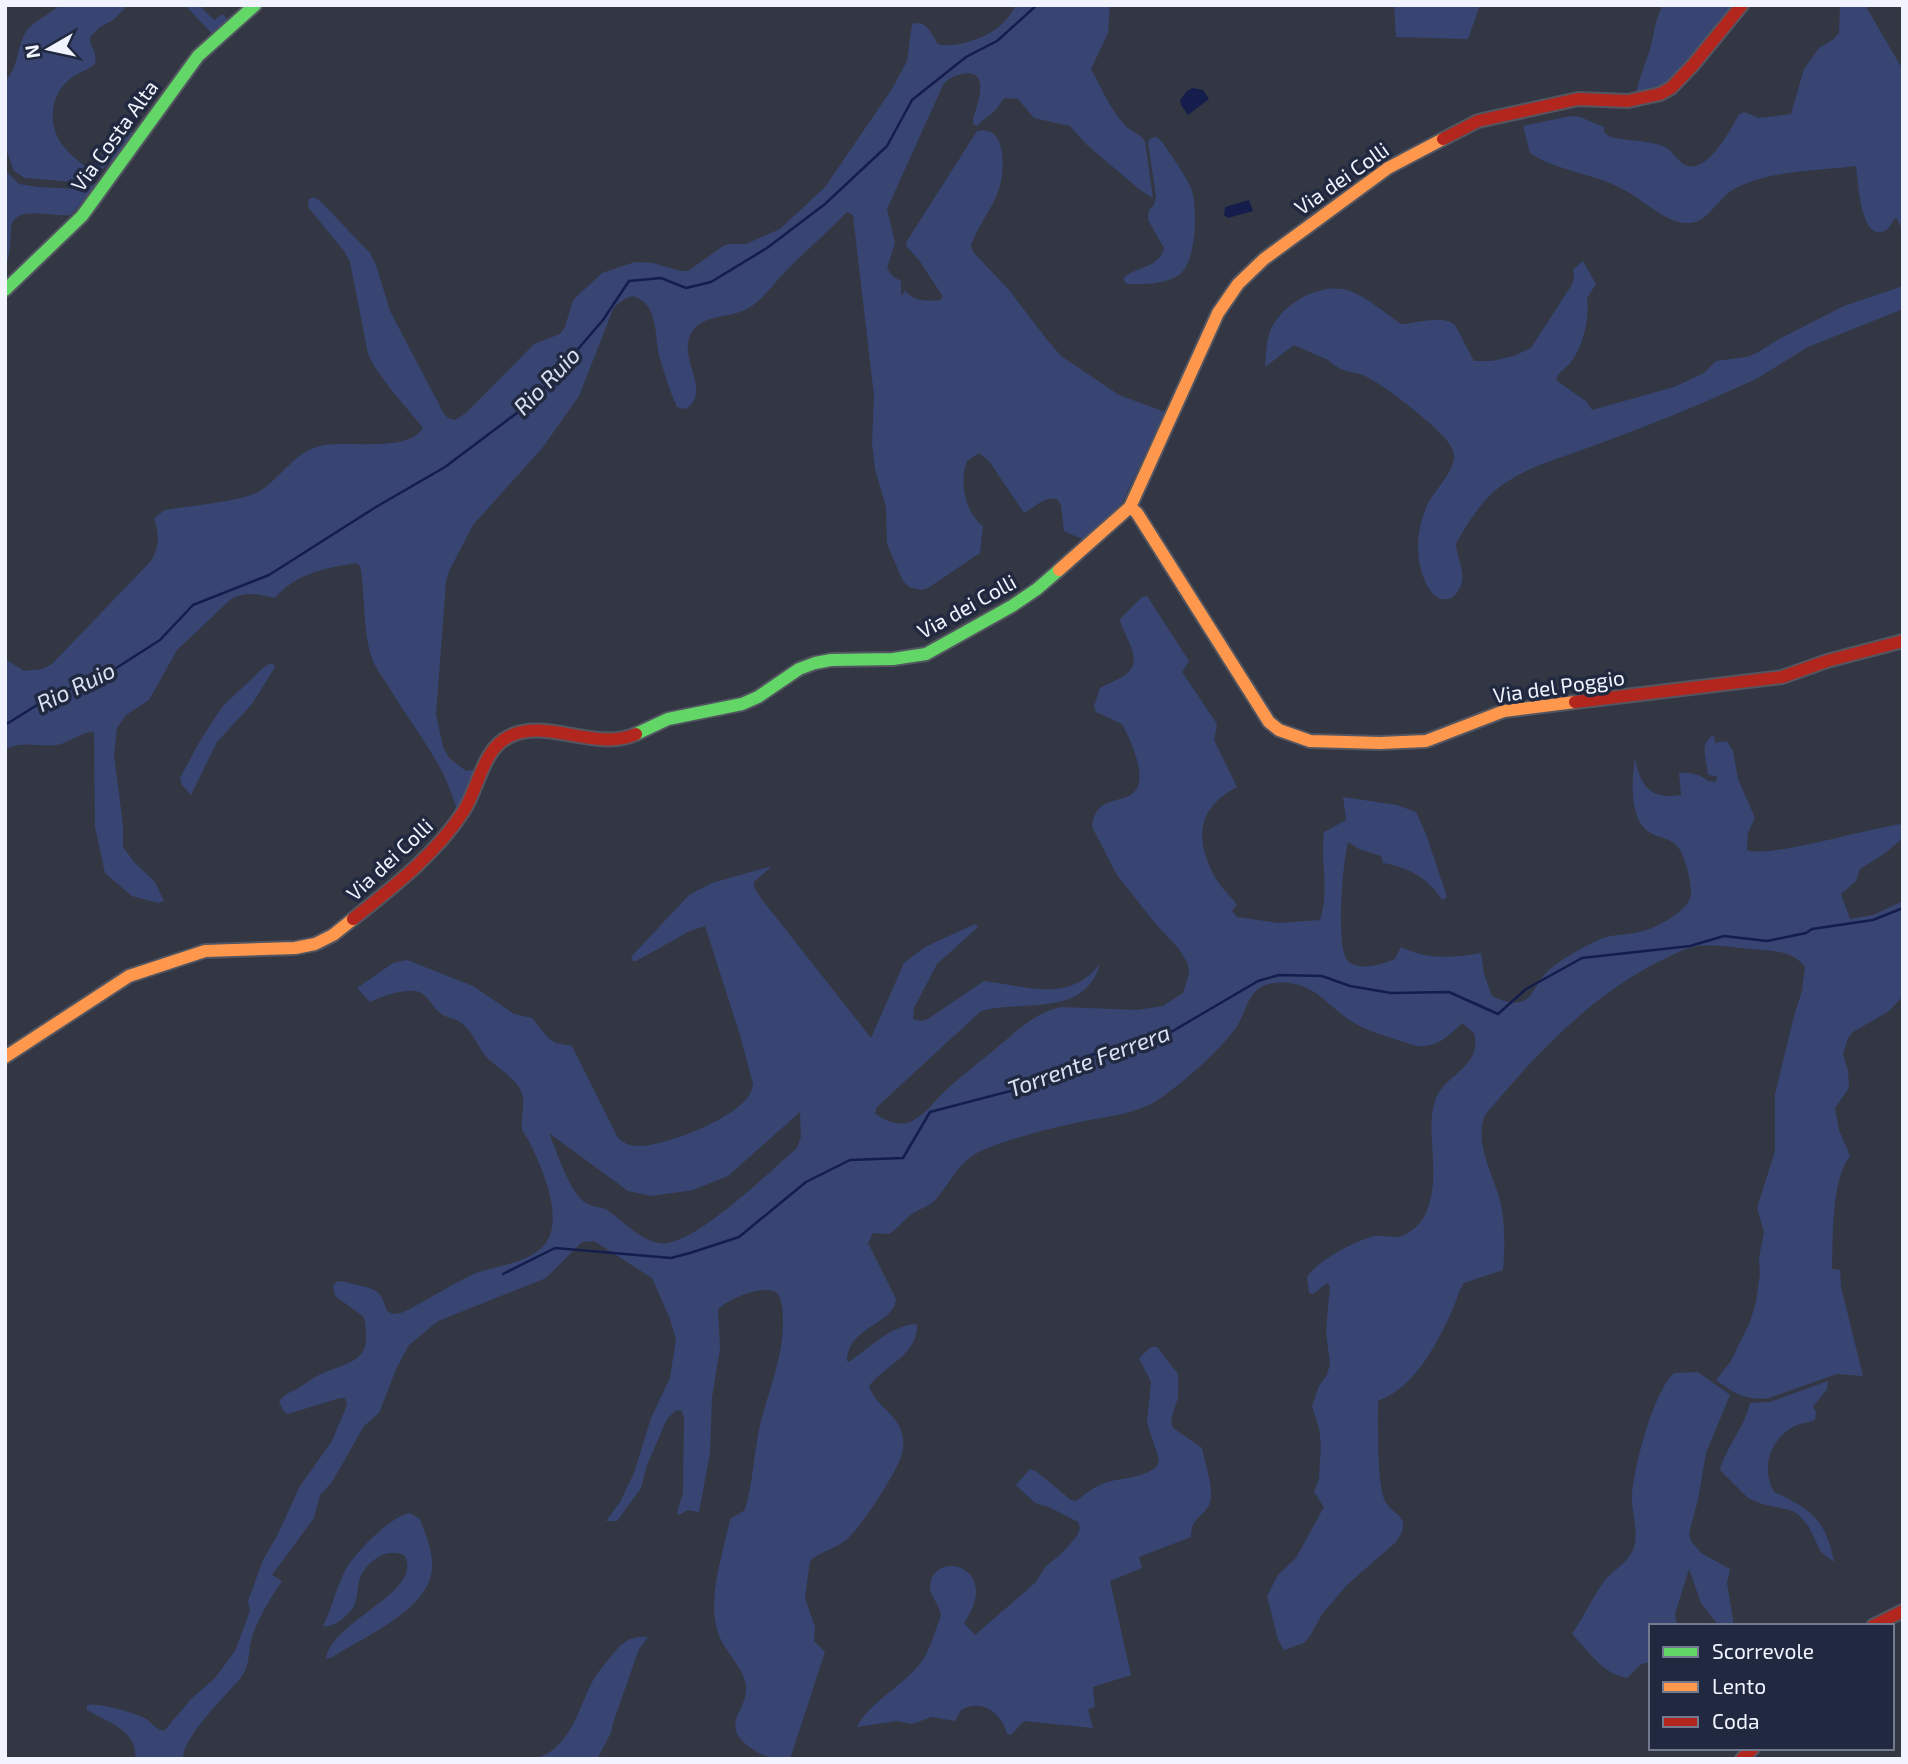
<svg xmlns="http://www.w3.org/2000/svg" width="1908" height="1764" viewBox="0 0 1908 1764" font-family="'Exo 2',sans-serif">
	<style>
		.green { fill: #384572; fill-rule: evenodd }
		.water { fill: #141d4c }
		.lines { fill: none; stroke-linecap: round; stroke-linejoin: round }
		.stream { stroke: #141d4c; stroke-width: 2.5 }
		.fast-casing { stroke: #535661; stroke-width: 16 }
		.slow-casing { stroke: #535661; stroke-width: 16 }
		.jam-casing { stroke: #535661; stroke-width: 16 }
		.fast { stroke: #63d668; stroke-width: 12 }
		.slow { stroke: #ff974d; stroke-width: 12 }
		.jam { stroke: #b3261e; stroke-width: 12 }
		.labels { text-anchor: middle; stroke-width: 7; stroke-linejoin: round; paint-order: stroke }
		.street-label { font-size: 21px; fill: #f1f4fe; stroke: #212941 }
		.water-label { font-size: 23px; font-style: italic; fill: #dbe1f3; stroke: #212941 }
	</style>
	<rect width="100%" height="100%" fill="#333744"/>
	<g class="green">
		<path d="M60 5H128L113 20 100 27 90 37C89 47 98 50 95 64 88 70 79 72 71 78 49 95 47 126 64 147 71 156 81 163 90 170L118 135 133 132 119 155 86 183 25 178 14 171 5 147V81C20 67 16 44 28 29 36 20 50 14 60 5Z"/>
		<path d="M185 5H199L214 20 223 14 229 22 213 35Z"/>
		<path d="M1016 5H1110L1108 33 1091 69C1101 87 1110 109 1124 124 1130 132 1141 133 1145 142L1153 198 1140 190 1086 144 1070 126 1034 118 1018 99 1005 98C1002 100 1000 104 998 107 993 114 983 119 977 126L973 124V119C978 103 991 68 962 74 953 76 949 78 943 85L887 209 895 243 887 268 893 277 901 281V295H903L904 290C915 302 925 301 940 300L943 297 919 260 906 246 907 241 977 131C1007 124 1005 170 999 189 994 205 981 222 974 238L971 245 973 252 1009 290 1048 341 1061 356 1119 395 1165 412 1123 501 1113 514 1084 540 1064 531 1061 505 1057 499C1045 496 1035 507 1024 513L989 461 979 453 967 461C959 482 965 513 983 526L980 553 928 588 921 590 909 587 903 581 887 544 886 507 875 469 872 444 874 396 853 215 847 212C827 233 805 251 785 272 772 285 764 299 747 309 730 318 706 314 693 330 674 357 714 389 686 409L677 407C670 392 665 375 660 359 654 338 660 304 633 296L626 298 614 307 579 396 543 447 473 525 449 571 446 582 436 714 443 747 449 758 466 771 482 768 458 816C448 767 415 731 390 689 385 680 377 671 373 661 362 632 366 597 360 566L356 563C326 568 296 573 275 598 259 595 246 590 231 599L177 650 149 700 126 715 117 728 114 755 123 825V847L134 862 155 882 164 901 158 903 132 896 105 873 95 827 94 732C82 731 70 743 56 745 39 747 20 740 5 750V659L24 671 42 669 52 664 151 561C160 546 159 533 154 518L165 510C188 506 242 502 260 491 282 477 293 453 320 446 345 439 407 454 423 428L389 387 374 366 368 354 350 262 344 251 308 207 309 199 314 197 320 201 370 253 376 265 390 311 444 414 448 418 455 420 466 413 534 344 560 334 565 327 573 300 602 273 635 262 653 263 681 271H688L723 246 730 244H746L780 229 825 187 892 89 907 61 912 24C926 19 931 33 938 44 956 49 989 37 1002 24 1008 19 1012 12 1016 5Z"/>
		<path d="M1394 5H1480L1468 39 1396 37Z"/>
		<path d="M1663 5H1737L1670 81 1660 87 1635 96C1639 81 1643 68 1649 53 1654 37 1654 21 1663 5Z"/>
		<path d="M1840 5H1865L1903 70V231L1896 217C1892 221 1890 228 1886 230 1860 245 1858 178 1856 166 1817 171 1766 170 1731 191 1716 201 1709 221 1690 223 1667 224 1647 203 1628 192 1597 173 1560 173 1530 153L1523 126 1571 116 1580 117 1604 127V132L1610 137C1627 141 1646 140 1663 146 1673 150 1678 164 1688 166 1709 171 1731 129 1739 114L1744 112 1759 118 1791 114 1804 69 1819 48 1834 39 1839 33Z"/>
		<path d="M1157 137 1163 143C1171 156 1190 180 1193 195 1197 213 1196 261 1180 274 1168 284 1142 285 1127 284L1123 279C1136 265 1158 270 1164 248L1148 220 1149 210 1154 205 1156 196 1148 142 1151 138Z"/>
		<path d="M5 170 19 184 38 187 78 189 88 188 101 180 71 215C54 218 13 203 11 229 10 244 10 255 5 269Z"/>
		<path d="M1583 261 1596 284 1587 298C1590 316 1583 348 1570 363 1565 369 1558 372 1556 380L1587 402 1592 410 1674 387 1704 373 1716 361 1747 357 1757 353 1779 339 1844 306 1903 286V309L1808 347 1758 378 1736 388C1692 408 1647 426 1601 443 1568 456 1532 464 1502 485 1484 498 1466 524 1456 544 1457 562 1470 576 1456 594 1449 603 1436 600 1430 590 1425 583 1422 574 1420 566 1416 546 1418 527 1426 508 1432 491 1462 467 1452 448 1446 437 1436 429 1427 421 1408 405 1389 389 1367 377 1359 372 1349 373 1341 369 1336 367 1332 363 1328 360 1317 355 1305 350 1294 345L1265 367C1266 355 1266 340 1271 329 1283 303 1322 281 1350 291 1368 298 1385 313 1401 324 1418 324 1440 314 1455 325L1474 361H1492L1514 356 1531 348 1571 286 1574 279 1573 270Z"/>
		<path d="M1147 596 1189 661 1182 672 1217 724 1214 740 1237 787C1195 809 1195 841 1216 879 1222 889 1231 896 1237 905L1232 911 1237 917 1278 923 1320 920C1330 889 1320 863 1324 832L1346 820 1343 797 1397 805 1416 812 1426 834 1447 897 1442 900C1429 878 1407 867 1383 863L1381 856 1359 849 1348 842C1343 860 1335 948 1348 961 1359 972 1383 964 1395 959L1401 947C1427 960 1453 958 1481 953L1484 974 1492 996C1537 1017 1528 984 1554 966 1567 956 1585 946 1601 939 1614 933 1629 936 1643 931 1658 927 1690 910 1691 894 1692 883 1684 850 1675 844 1667 837 1654 837 1646 830 1629 814 1632 780 1635 758 1640 787 1652 800 1681 795L1679 773C1689 772 1700 774 1708 781L1716 782 1717 776 1708 775C1707 760 1698 743 1714 735L1715 743 1727 741 1733 751 1738 779 1755 818 1748 833 1747 850C1768 859 1872 827 1903 824V838L1884 854 1860 869 1856 881 1841 894 1850 919 1873 915 1903 901V996L1889 1011 1853 1032 1848 1038 1843 1054 1848 1071 1849 1088 1835 1108 1839 1130 1850 1156C1831 1179 1833 1239 1832 1269L1840 1270 1841 1287 1863 1376 1837 1374 1769 1398C1747 1401 1733 1393 1716 1380L1731 1361 1750 1322 1756 1302 1760 1274 1759 1258 1764 1232 1757 1208 1775 1151V1094L1794 1016 1802 991 1805 967C1793 950 1772 951 1752 949 1732 948 1708 942 1689 948 1679 951 1669 957 1660 961 1590 996 1534 1056 1485 1115 1473 1145 1495 1176 1501 1205 1505 1225 1505 1249 1503 1270L1464 1283C1458 1292 1456 1303 1451 1313 1435 1348 1414 1387 1378 1401 1378 1426 1377 1472 1383 1496 1389 1517 1416 1513 1396 1542L1348 1584 1322 1614 1310 1636 1304 1643 1284 1650 1278 1640 1267 1596 1278 1575 1296 1558 1324 1507 1314 1492 1319 1479 1321 1445 1319 1428 1312 1406 1319 1386 1327 1375 1330 1364 1326 1332 1330 1286 1327 1283 1313 1294 1309 1293 1307 1277C1317 1261 1356 1240 1375 1236 1383 1235 1389 1237 1396 1237 1408 1236 1420 1225 1425 1215 1444 1175 1423 1133 1436 1098 1446 1074 1483 1066 1474 1033L1462 1023C1448 1037 1436 1048 1416 1046 1397 1039 1378 1035 1360 1026 1327 1010 1317 978 1273 983 1247 986 1248 1011 1235 1029 1217 1053 1189 1077 1165 1095 1139 1115 1106 1116 1075 1123 1043 1130 1012 1138 983 1150 959 1160 952 1181 936 1199 928 1208 917 1209 909 1216 902 1222 897 1229 889 1234L873 1233 868 1243 896 1299C894 1325 848 1326 847 1361L849 1362C871 1347 889 1326 917 1324 919 1354 884 1366 869 1386 874 1404 895 1413 901 1430 904 1438 904 1449 901 1457 894 1476 862 1526 847 1539 836 1549 821 1551 810 1561L805 1598 815 1627 814 1641 825 1652 790 1759C773 1759 765 1758 751 1748 715 1723 753 1709 745 1681 741 1666 728 1654 721 1640 704 1604 723 1556 730 1519L745 1510C753 1482 754 1453 760 1425 768 1392 783 1358 783 1324 783 1316 783 1299 777 1293 766 1283 726 1299 718 1310L720 1349 712 1397 710 1453 699 1512 688 1510 679 1515 677 1513 683 1493 684 1418 681 1410 675 1411 667 1419 647 1465 641 1488 617 1521H606L620 1502 634 1473 651 1418 670 1378 676 1339 670 1319 652 1278 594 1241 582 1242 546 1278 438 1321 409 1345 397 1367 379 1413 364 1426 332 1482 320 1495 314 1518 272 1575 282 1581C271 1597 260 1615 253 1634 247 1650 252 1665 239 1680 225 1696 182 1738 183 1759H135C139 1731 107 1722 87 1710V1705C100 1703 133 1712 146 1719 153 1724 156 1729 164 1731L192 1698 215 1678 235 1651 250 1611 248 1601 263 1560 277 1536 300 1486 332 1441 347 1405 345 1398H340L288 1414 285 1413 279 1402C284 1394 289 1393 297 1389 305 1384 312 1378 321 1374 355 1360 373 1361 364 1317L335 1296 333 1286 336 1282C343 1280 346 1282 353 1284 374 1289 380 1288 387 1311L393 1314 401 1313C425 1302 448 1286 472 1275 494 1265 528 1265 545 1244 565 1219 542 1168 530 1143 528 1138 523 1133 522 1129 520 1114 528 1102 519 1087 510 1074 494 1066 484 1054 476 1043 470 1027 458 1021 451 1017 445 1018 439 1012 431 1005 427 993 416 991 402 989 382 996 370 1002L357 988 393 963 407 960 473 986 514 1014 532 1018 548 1038 556 1043 572 1046 618 1138C624 1143 629 1146 638 1146 664 1147 753 1114 753 1084L740 1035 705 926 690 931 636 961H633L631 957 689 895 712 883 772 866 754 882V887L760 897 871 1038 904 963 925 947 975 924 978 927 937 964 914 1008 913 1019 922 1021 928 1019 984 981C1027 986 1068 1004 1100 964 1084 1019 1022 999 981 1011L877 1107 875 1113C882 1120 900 1127 910 1122 928 1113 933 1102 946 1090 961 1076 977 1064 993 1051 1015 1033 1033 1013 1061 1007L1137 1010 1163 1006 1183 993 1189 974 1188 964 1179 949 1155 923 1117 875 1092 827C1095 794 1123 805 1135 791 1148 776 1130 739 1122 724L1096 712 1094 706 1100 688C1124 676 1144 672 1128 640 1125 632 1121 627 1120 619L1142 597ZM800 1112 801 1137 797 1148C772 1169 691 1250 659 1243 641 1240 625 1223 610 1212 603 1206 594 1208 586 1203 570 1194 556 1150 549 1133L628 1191 651 1196 693 1190 728 1176Z"/>
		<path d="M269 664H273L275 667 252 704 217 742 191 795 182 785 180 778 200 741 222 707 263 668Z"/>
		<path d="M1151 1347H1157L1178 1374V1398L1171 1419 1173 1428 1202 1448C1205 1463 1212 1483 1211 1498 1209 1516 1190 1515 1191 1537L1139 1557 1142 1568 1110 1581 1131 1675 1093 1687 1095 1707 1088 1709 1093 1728 1024 1721 1011 1735 1007 1734C1002 1713 982 1698 961 1710L955 1721 932 1717 912 1724 897 1721 857 1727C869 1702 905 1685 922 1661 931 1648 935 1630 941 1616 940 1604 929 1596 930 1585 935 1548 1003 1567 964 1623L975 1635 1036 1582 1046 1566 1061 1554 1077 1536 1080 1528 1078 1522 1049 1507 1035 1503 1016 1485 1030 1469 1037 1472 1071 1500 1076 1501C1085 1494 1094 1487 1105 1483 1122 1477 1143 1479 1157 1466L1159 1459 1147 1423 1151 1382 1139 1358Z"/>
		<path d="M1698 1372 1730 1395 1706 1453 1698 1500 1689 1533 1691 1541 1701 1553 1730 1569 1727 1583 1734 1626H1719L1701 1603 1689 1569 1675 1614 1677 1626H1651V1662L1641 1664 1627 1678C1601 1673 1589 1651 1572 1634 1584 1617 1594 1594 1606 1579 1615 1569 1630 1561 1634 1547 1639 1533 1632 1514 1632 1499 1632 1472 1654 1390 1674 1373Z"/>
		<path d="M1828 1381 1827 1389 1813 1407 1816 1412 1815 1420C1808 1423 1799 1423 1793 1427 1769 1441 1761 1468 1774 1492 1811 1509 1826 1520 1834 1562L1821 1552 1809 1527 1798 1514 1790 1510 1762 1504 1748 1498 1720 1470C1726 1447 1745 1427 1750 1403L1770 1402Z"/>
		<path d="M410 1513 420 1519C425 1534 433 1550 432 1566 432 1609 364 1636 333 1657L326 1659C332 1620 423 1593 405 1556 388 1546 367 1561 360 1578 357 1587 358 1597 354 1606 348 1616 334 1628 323 1626 332 1608 335 1592 343 1575 351 1556 390 1516 410 1513Z"/>
		<path d="M638 1637H648L639 1649 613 1723 611 1733 597 1759H534C567 1751 577 1715 590 1686 596 1674 604 1665 612 1655 620 1645 626 1639 638 1637Z"/>
	</g>
	<g class="water">
		<path d="M1193 88 1203 90 1209 99 1188 115 1181 105 1180 100 1187 91Z"/>
		<path d="M1249 200 1253 211 1228 218 1224 215 1225 207Z"/>
	</g>
	<g class="lines">
		<g class="stream">
			<path d="M5 725 50 697 110 672 160 640 193 605 269 575 376 507 445 467 534 400 603 320 629 281 661 278 686 288 711 282 767 248 825 204 887 146 912 100 966 57 997 41 1037 5"/>
			<path d="M503 1274 555 1248 671 1258 690 1253 739 1237 806 1182 850 1160 903 1158 930 1112 1041 1083 1057 1068 1091 1055 1166 1035 1258 981 1279 975 1322 976 1350 986 1391 993 1449 992 1498 1014 1526 989 1582 958 1690 946 1724 936 1767 941 1806 933 1812 929 1873 920 1903 908"/>
		</g>
		<g class="fast-casing">
			<g id="fast">
				<path d="M5 290 82 216 198 56 255 5"/>
				<path d="M636 734 668 719 742 704 758 697 799 669 815 663 831 660 893 659 926 654 1012 606 1037 589 1059 570"/>
			</g>
		</g>
		<g class="slow-casing">
			<g id="slow">
				<path d="M1130 507 1137 513 1269 722 1279 730 1310 741 1380 743 1426 741 1504 711 1575 702"/>
				<path d="M1059 570 1130 507 1218 313 1238 284 1264 259 1388 168 1443 139"/>
				<path d="M5 1057 129 976 205 951 295 948 315 944 333 935 353 919"/>
			</g>
		</g>
		<g class="jam-casing">
			<g id="jam">
				<path d="M1443 139 1478 121 1578 99 1628 101 1660 94 1671 88 1693 65 1742 5"/>
				<path d="M1575 702 1782 677 1827 661 1903 641"/>
				<path d="M353 919C393 887 435 855 463 812 479 788 482 749 510 736 547 718 596 752 636 734"/>
				<path d="M1873 1626 1903 1611"/>
				<path d="M1742 1759 1753 1748"/>
			</g>
		</g>
		<use href="#fast" class="fast"/>
		<use href="#slow" class="slow"/>
		<use href="#jam" class="jam"/>
	</g>
	<g class="labels">
		<g class="street-label">
			<text transform="translate(115 136) rotate(-54)" y="7">Via Costa Alta</text>
			<text transform="translate(1342 179) rotate(-35)" y="7">Via dei Colli</text>
			<text transform="translate(967 607) rotate(-29)" y="7">Via dei Colli</text>
			<text transform="translate(1559 687) rotate(-8)" y="7">Via del Poggio</text>
			<text transform="translate(390 860) rotate(-43)" y="7">Via dei Colli</text>
		</g>
		<g class="water-label">
			<text transform="translate(547 381) rotate(-46)" y="8">Rio Ruio</text>
			<text transform="translate(76 687) rotate(-26)" y="8">Rio Ruio</text>
			<text transform="translate(1089 1061) rotate(-20)" y="8">Torrente Ferrera</text>
		</g>
	</g>
	<rect width="1908" height="1764" fill="none" stroke="#f1f4fe" stroke-width="14"/>
	<rect x="1649" y="1624" width="245" height="126" fill="#212941" stroke="#747a8d" stroke-width="2"/>
	<rect x="1663" y="1647" width="35" height="10" fill="#63d668" stroke="#747a8d" stroke-width="2"/>
	<text x="1712" y="1659" font-size="21" fill="#f1f4fe">Scorrevole</text>
	<rect x="1663" y="1682" width="35" height="10" fill="#ff974d" stroke="#747a8d" stroke-width="2"/>
	<text x="1712" y="1694" font-size="21" fill="#f1f4fe">Lento</text>
	<rect x="1663" y="1717" width="35" height="10" fill="#b3261e" stroke="#747a8d" stroke-width="2"/>
	<text x="1712" y="1729" font-size="21" fill="#f1f4fe">Coda</text>
	<g transform="translate(49 49) rotate(261)" stroke="#212941" stroke-width="5" paint-order="stroke">
	<path d="M0-5L12 26L0 18L-12 26Z" fill="#f1f4fe"/>
	<text y="-10" font-size="19" font-weight="bold" text-anchor="middle" fill="#f1f4fe">N</text>
	</g>
</svg>
